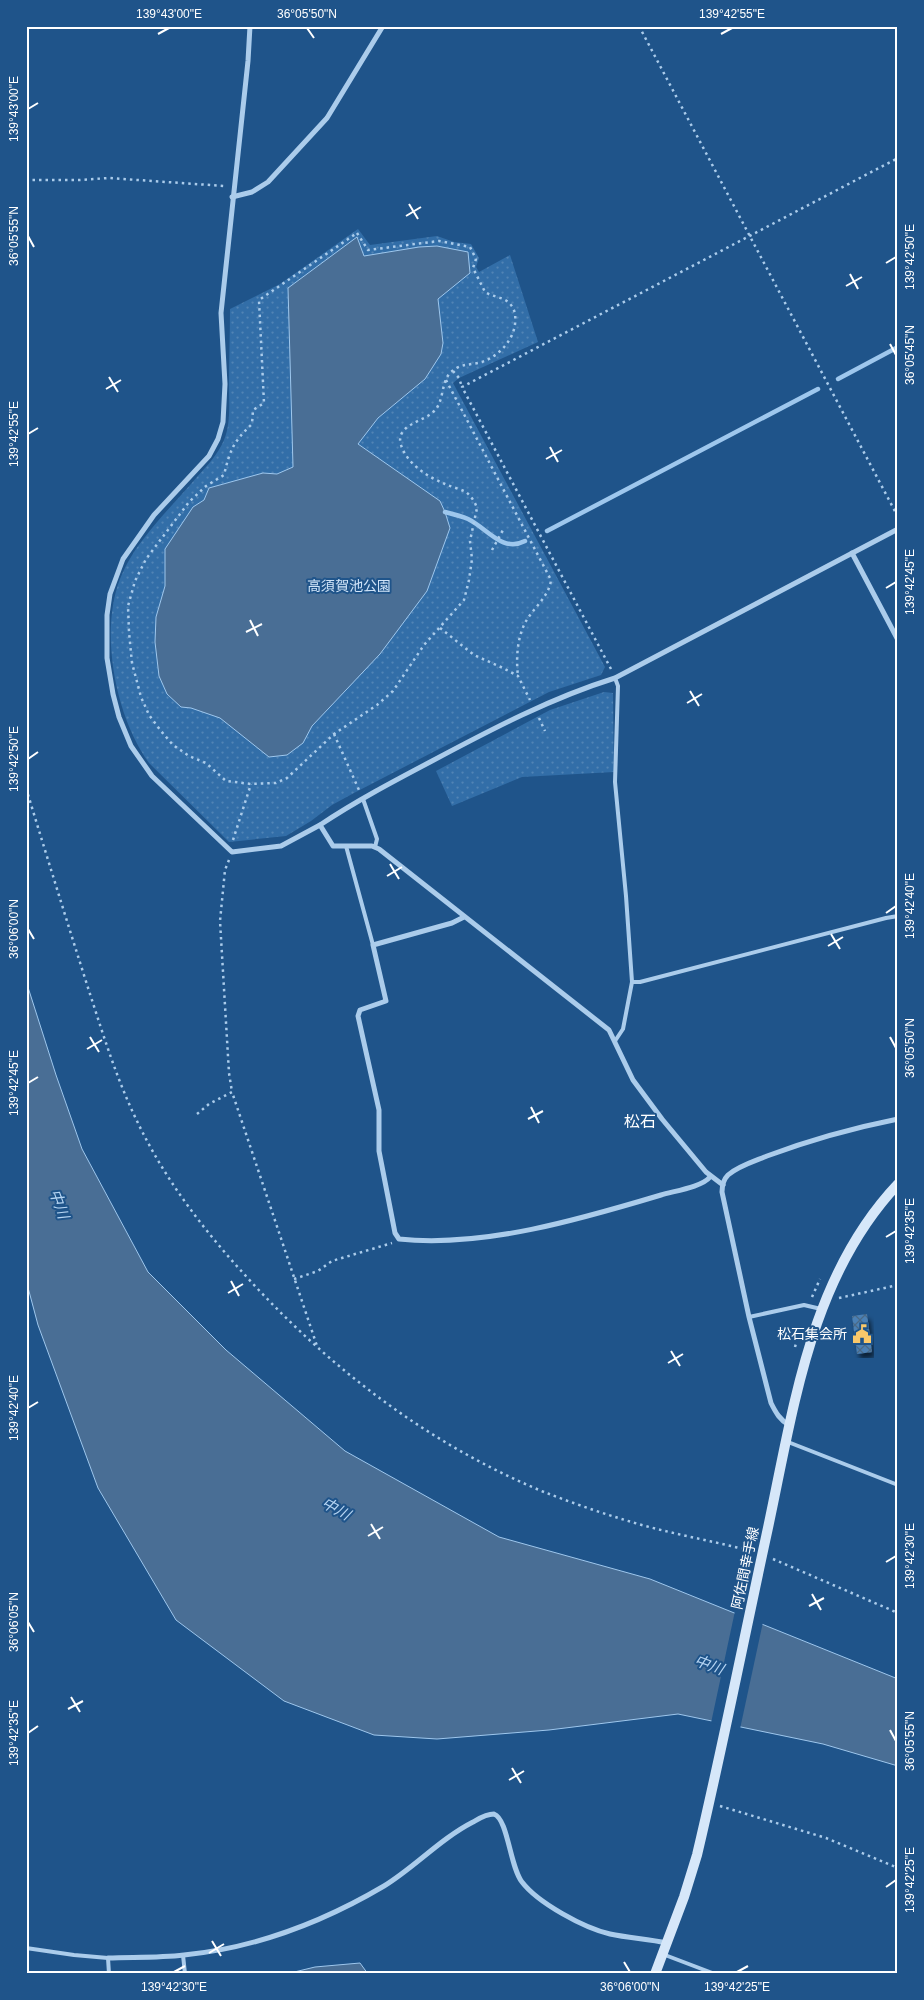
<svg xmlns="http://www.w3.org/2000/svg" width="924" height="2000" viewBox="0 0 924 2000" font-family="Arial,'Noto Sans JP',sans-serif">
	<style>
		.park { fill: url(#park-dots) }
		.water { fill: #496e95; stroke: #9ec7ed }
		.pier { fill: #1f548a }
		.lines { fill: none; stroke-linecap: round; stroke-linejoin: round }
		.stream { stroke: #9ec7ed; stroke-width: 4.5 }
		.building { fill: url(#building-cross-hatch); filter: url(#shadow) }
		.path { stroke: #abcceb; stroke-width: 2.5; stroke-dasharray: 2.5 4; stroke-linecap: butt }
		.service { stroke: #abcceb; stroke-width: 4 }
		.minor { stroke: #abcceb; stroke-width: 5 }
		.secondary { stroke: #d6e7f9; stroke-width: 10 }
		.ticks { fill: none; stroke: #fff; stroke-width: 2 }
		.labels { text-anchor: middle; stroke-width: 4; stroke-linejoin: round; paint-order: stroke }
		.park-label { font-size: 14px; fill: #d0e4f8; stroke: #1f548a }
		.poi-label { font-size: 14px; fill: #fff; stroke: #1f548a; text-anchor: end }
		.street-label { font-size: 14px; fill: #fff; stroke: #1f548a }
		.water-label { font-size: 15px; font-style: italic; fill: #b6d5f3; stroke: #1f548a }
		.quarter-label { font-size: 16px; fill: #fff; stroke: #1f548a }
		.neatline { fill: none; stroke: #fff; stroke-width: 2 }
		.ticks-label { font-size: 12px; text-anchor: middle; fill: #fff }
	</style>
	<defs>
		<pattern id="park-dots" width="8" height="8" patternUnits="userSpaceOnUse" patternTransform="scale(1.25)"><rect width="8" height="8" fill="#326ea8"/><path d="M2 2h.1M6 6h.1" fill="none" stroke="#5184b5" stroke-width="1.8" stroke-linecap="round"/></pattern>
		<pattern id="building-cross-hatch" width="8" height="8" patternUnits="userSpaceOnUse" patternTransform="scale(1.25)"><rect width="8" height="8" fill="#4b80b4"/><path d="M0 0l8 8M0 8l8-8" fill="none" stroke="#4b6985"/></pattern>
		<filter id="shadow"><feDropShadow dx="3" dy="5.5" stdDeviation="2.5" flood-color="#0009"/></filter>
	</defs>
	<rect width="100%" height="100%" fill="#1f548a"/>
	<g class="park">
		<path d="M358 229 370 245 437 236 454 242 471 244 479 258 476 267 479 272 510 255 538 342 459 378 453 383 605 667 601 675 549 692 354 793 332 805 311 821 286 836 229 842 149 763C116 718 99 633 120 579 126 564 135 549 145 537 161 516 180 497 197 477 207 466 218 454 224 440 231 423 229 403 229 384 229 359 230 334 230 309L280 284Z"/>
		<path d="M604 692 613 693 614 772 522 777 452 806 436 771 550 710Z"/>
	</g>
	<g class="water">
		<path d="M357 237 364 256 419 247 437 246 468 252 470 273 438 299 443 343 441 354 425 379 378 418 358 444 440 501 445 512 450 528 427 591 380 654 312 726 303 743 287 755 269 757 220 718 191 708 181 707 167 694 159 676 155 642 156 617 165 586V549L193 507 204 500 209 488 263 473 277 474 293 467 288 288Z"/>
		<path d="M26 981 56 1075 82 1149 148 1272 226 1350 345 1451 499 1537 650 1579 898 1679V1766L823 1744 678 1714 549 1730 437 1739 374 1735 284 1701 176 1620 98 1488 38 1325 26 1280Z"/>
		<path d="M360 1963 368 1974H286L315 1967Z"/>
	</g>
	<path class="pier" d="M735 1611 763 1622 740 1729 711 1723Z"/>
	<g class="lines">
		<g class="stream">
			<path d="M838 379 898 347"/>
			<path d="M445 512C453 514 461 516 468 519 487 528 502 553 525 541"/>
			<path d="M547 531 818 389"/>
		</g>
	</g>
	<path class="building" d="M867 1314 872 1352 857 1354 852 1316Z"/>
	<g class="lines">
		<g class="path">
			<path d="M639 26 898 517"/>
			<path d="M26 180H80L109 178 224 186"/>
			<path d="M357 233 368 250 439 241 470 247 476 259 473 268 485 292C492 297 504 297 509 303 515 308 516 316 515 324 513 342 496 359 478 363 468 365 459 364 450 373 440 384 445 403 432 413 421 422 395 426 401 445 407 464 428 477 445 484 452 487 460 489 466 492 471 496 475 502 477 508L470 541 472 559 469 580 464 600 424 645 393 691 377 705 334 734 287 778 276 783 251 784 226 781 206 763 189 756 173 745 161 731 149 715 141 697 132 663 129 632 128 606 135 581 146 559 189 502 206 486 224 475C230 450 233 442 252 424L253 410 264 403 259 300Z"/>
			<path d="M453 371 459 378 462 387"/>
			<path d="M446 380 551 580C549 597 533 608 525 623 517 639 516 659 518 676"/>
			<path d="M492 550 503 530"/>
			<path d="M440 628 474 655 503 668 518 676 530 700"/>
			<path d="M611 669 462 387 898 158"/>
			<path d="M539 718 545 731"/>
			<path d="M334 734 359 790"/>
			<path d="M26 788C47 857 68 925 90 994 104 1037 117 1080 137 1121 164 1178 202 1228 244 1274 328 1367 428 1444 544 1492 570 1502 598 1512 625 1520 666 1533 709 1540 751 1551"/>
			<path d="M233 840 251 784"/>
			<path d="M229 860 225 870 220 921 229 1073 232 1092"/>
			<path d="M197 1114 209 1104 232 1092 317 1346"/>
			<path d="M294 1279 318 1271 332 1261 392 1243"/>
			<path d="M812 1297 820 1279"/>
			<path d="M839 1298 898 1285"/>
			<path d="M795 1347 799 1333"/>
			<path d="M773 1559 898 1613"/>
			<path d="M720 1806 826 1838 898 1868"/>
		</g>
		<g class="service">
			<path d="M615 678 618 686 615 782 626 896 632 982 623 1029 615 1041"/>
			<path d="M363 799 377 839 375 847"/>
			<path d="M346 846 373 945"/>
			<path d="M632 982H640L886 918 898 916"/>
			<path d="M749 1317 804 1305 821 1309"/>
			<path d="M788 1442 898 1485"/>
			<path d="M26 1948 74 1955 108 1958 109 1974"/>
			<path d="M183 1955 185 1974"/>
			<path d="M665 1955 715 1974"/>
		</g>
		<g class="minor">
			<path d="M250 26 248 61 221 313 225 384 223 422 218 439 209 456 154 515 123 559 110 594 107 615V658L113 694 119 717 131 746 152 776 232 852 281 846 320 825 333 846H372L379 849 609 1030 633 1080 662 1119 706 1172 723 1185"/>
			<path d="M232 197 252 192 268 182 327 118 383 26"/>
			<path d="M852 553 898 640"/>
			<path d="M320 825C356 801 394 781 432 761 492 729 551 698 615 678L898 529"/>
			<path d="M464 917 452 923 373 945 386 1001 360 1010 358 1016 379 1110V1151L395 1233 399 1239C483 1248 581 1219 661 1195 674 1191 702 1187 710 1177"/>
			<path d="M789 1425C780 1420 776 1413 771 1403L749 1317 722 1192C722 1186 724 1179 728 1175 738 1166 755 1161 767 1156 810 1140 853 1128 898 1119"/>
			<path d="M108 1958C133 1957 159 1958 184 1955 255 1948 323 1922 384 1886 415 1867 440 1839 473 1822 480 1818 486 1814 494 1814 508 1819 510 1867 522 1882 538 1903 584 1928 610 1934 629 1938 648 1939 667 1943"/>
		</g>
		<path class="secondary" d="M655 1974 684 1897 697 1855C722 1750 743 1643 766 1537 793 1414 808 1279 898 1184"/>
	</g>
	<path class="ticks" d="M307 28 314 38M158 34 169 28M721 34 732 28M28 109 38 103M409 204 418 219M406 216 421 207M28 236 34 247M886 263 896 257M850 274 858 289M846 286 862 277M890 344 896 355M109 377 118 392M106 389 121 380M28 434 38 428M550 447 558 462M546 459 562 450M886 588 896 582M250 620 258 636M246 632 262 624M690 691 699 706M687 703 702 694M28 759 38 752M390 864 399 879M387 876 402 867M886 913 896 906M28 929 34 939M831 934 840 949M828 946 843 937M90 1037 99 1052M890 1037 896 1048M87 1049 102 1040M28 1083 38 1077M531 1107 539 1123M528 1119 543 1111M886 1237 896 1231M231 1281 239 1296M228 1293 243 1284M671 1351 680 1366M668 1363 683 1354M28 1408 38 1402M371 1524 380 1539M368 1536 383 1527M886 1562 896 1556M812 1594 821 1610M809 1606 824 1598M28 1622 34 1632M71 1697 80 1712M68 1709 83 1701M890 1730 896 1741M28 1733 38 1726M512 1768 521 1783M509 1780 524 1771M886 1887 896 1880M212 1941 221 1956M209 1953 224 1944M624 1962 630 1972M174 1972 185 1966M737 1972 748 1966"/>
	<defs>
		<g id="civic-bare" transform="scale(1.5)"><path d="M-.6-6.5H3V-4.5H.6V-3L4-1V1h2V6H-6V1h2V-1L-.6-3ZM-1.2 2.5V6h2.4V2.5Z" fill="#fac86a" stroke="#1f548a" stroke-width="2.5" paint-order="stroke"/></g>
	</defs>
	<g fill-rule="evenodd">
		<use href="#civic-bare" x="862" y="1334"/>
	</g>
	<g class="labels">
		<g class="park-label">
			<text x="349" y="591">高須賀池公園</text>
		</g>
		<g class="poi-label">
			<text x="847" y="1339">松石集会所</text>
		</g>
		<g class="street-label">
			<text transform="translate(745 1568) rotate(-78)" y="5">阿佐間幸手線</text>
		</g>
		<g class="water-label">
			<text transform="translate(59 1204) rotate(70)" y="5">中川</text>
			<text transform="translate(336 1509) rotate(29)" y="5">中川</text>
			<text transform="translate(709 1665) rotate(20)" y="5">中川</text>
		</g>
		<g class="quarter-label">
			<text x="640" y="1127">松石</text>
		</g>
	</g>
	<rect width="924" height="2000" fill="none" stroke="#1f548a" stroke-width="55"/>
	<rect x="28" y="28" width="868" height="1944" class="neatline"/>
	<g class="ticks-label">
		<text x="169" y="18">139°43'00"E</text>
		<text x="307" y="18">36°05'50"N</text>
		<text x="732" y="18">139°42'55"E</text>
		<text transform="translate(14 109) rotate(-90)" y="4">139°43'00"E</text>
		<text transform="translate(14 236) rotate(-90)" y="4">36°05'55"N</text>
		<text transform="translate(910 257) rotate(-90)" y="4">139°42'50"E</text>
		<text transform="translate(910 355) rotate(-90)" y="4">36°05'45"N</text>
		<text transform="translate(14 434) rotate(-90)" y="4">139°42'55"E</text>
		<text transform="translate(910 582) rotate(-90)" y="4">139°42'45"E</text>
		<text transform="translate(14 759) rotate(-90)" y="4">139°42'50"E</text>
		<text transform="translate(910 906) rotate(-90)" y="4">139°42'40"E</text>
		<text transform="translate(14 929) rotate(-90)" y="4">36°06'00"N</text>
		<text transform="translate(910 1048) rotate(-90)" y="4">36°05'50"N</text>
		<text transform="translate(14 1083) rotate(-90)" y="4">139°42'45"E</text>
		<text transform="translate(910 1231) rotate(-90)" y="4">139°42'35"E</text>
		<text transform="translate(14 1408) rotate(-90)" y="4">139°42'40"E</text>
		<text transform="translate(910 1556) rotate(-90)" y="4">139°42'30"E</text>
		<text transform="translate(14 1622) rotate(-90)" y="4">36°06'05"N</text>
		<text transform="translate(14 1733) rotate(-90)" y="4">139°42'35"E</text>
		<text transform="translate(910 1741) rotate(-90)" y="4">36°05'55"N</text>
		<text transform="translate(910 1880) rotate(-90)" y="4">139°42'25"E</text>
		<text x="174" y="1991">139°42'30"E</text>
		<text x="630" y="1991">36°06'00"N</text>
		<text x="737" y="1991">139°42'25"E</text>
	</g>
</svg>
